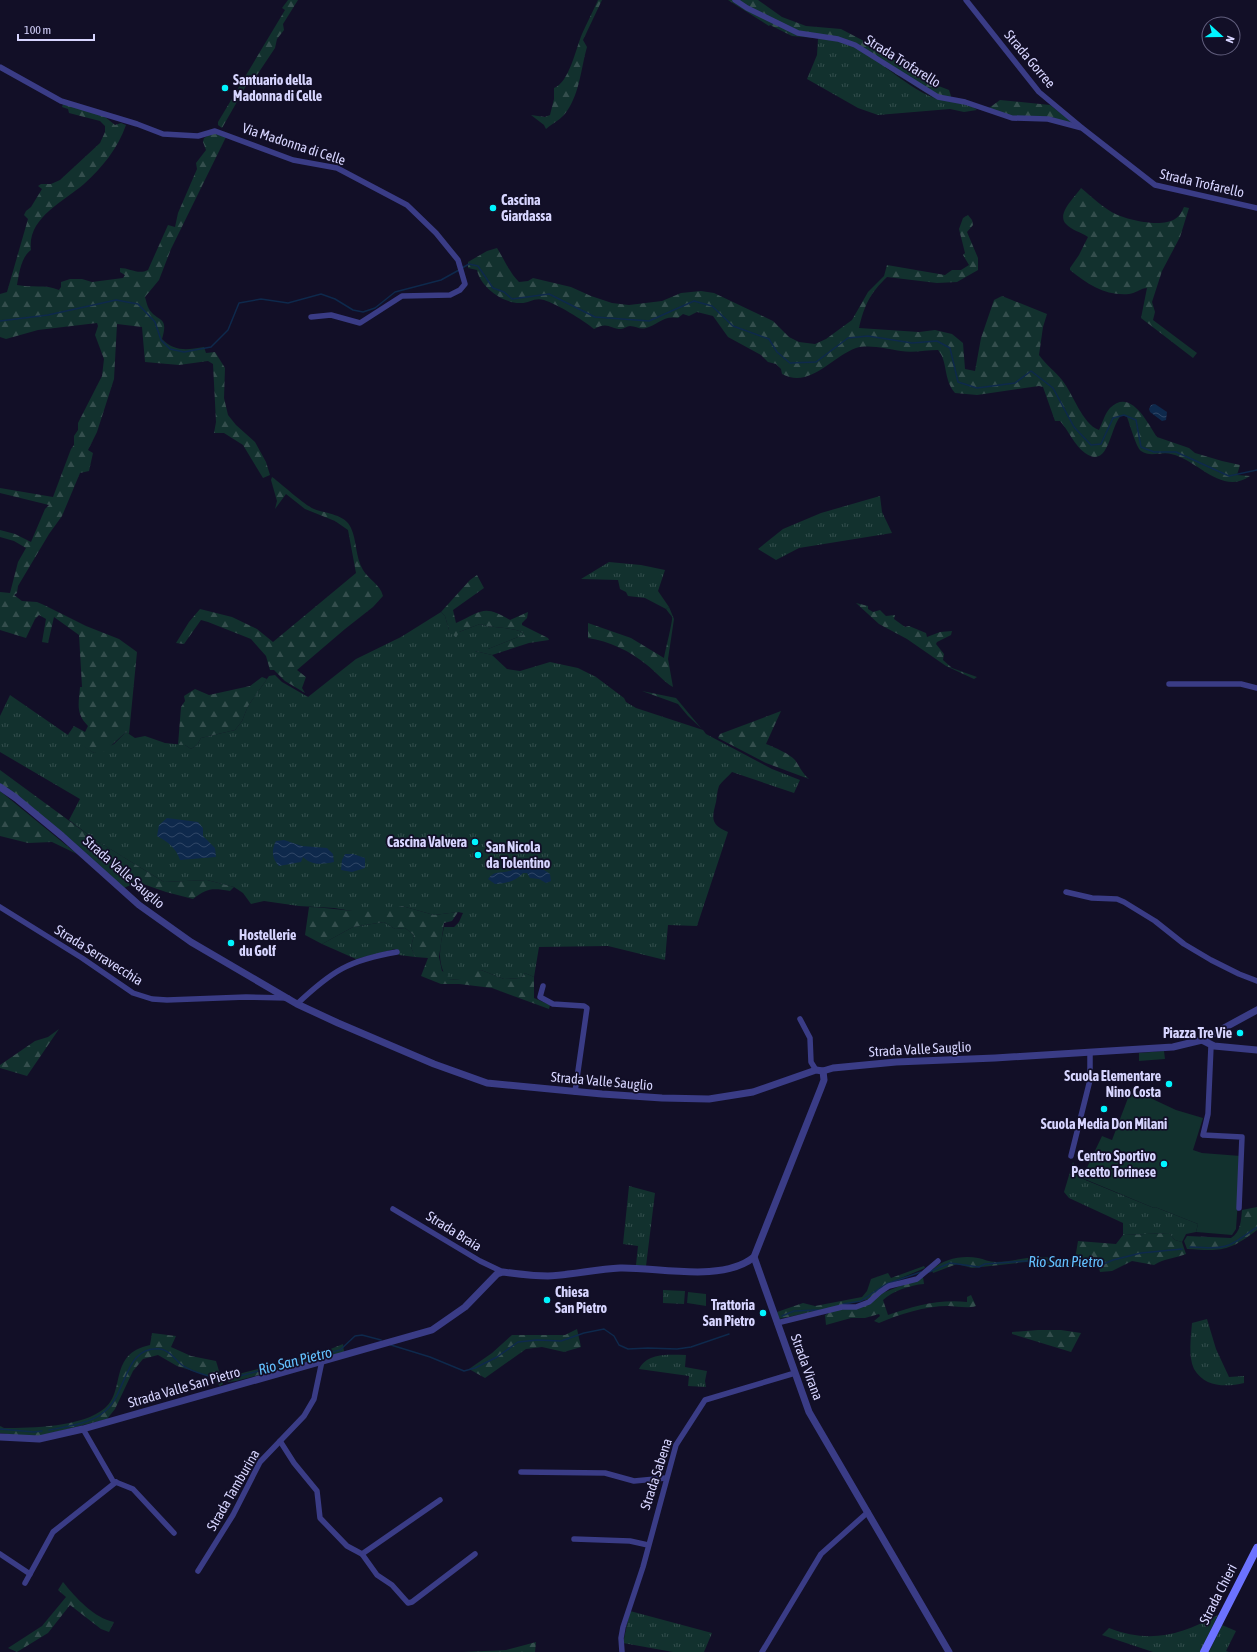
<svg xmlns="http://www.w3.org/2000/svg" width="1257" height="1652" viewBox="0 0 1257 1652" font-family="'Asap Condensed',sans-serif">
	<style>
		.grass { fill: url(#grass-tufts) }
		.forest { fill: url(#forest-firs) }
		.park { fill: #12312e }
		.water { fill: url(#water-waves) }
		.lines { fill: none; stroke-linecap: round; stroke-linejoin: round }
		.stream { stroke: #0e294c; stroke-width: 1.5 }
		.minor { stroke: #3a3c86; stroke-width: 5.5 }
		.tertiary { stroke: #3a3c86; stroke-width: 7 }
		.secondary { stroke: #6c72ff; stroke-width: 8 }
		.poi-dot { fill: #01f5ff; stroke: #120f27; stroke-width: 1.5 }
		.labels { text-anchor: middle; stroke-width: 3.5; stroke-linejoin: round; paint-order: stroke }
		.street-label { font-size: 14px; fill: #d7d5ff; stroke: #120f27 }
		.poi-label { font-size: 14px; font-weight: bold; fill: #d7d5ff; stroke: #120f27; text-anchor: start }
		.water-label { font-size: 15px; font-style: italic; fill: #63c1ff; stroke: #120f27 }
	</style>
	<defs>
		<pattern id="grass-tufts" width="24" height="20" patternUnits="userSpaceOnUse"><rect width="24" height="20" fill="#12312e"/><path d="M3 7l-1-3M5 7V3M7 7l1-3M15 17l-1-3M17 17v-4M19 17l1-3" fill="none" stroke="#344e4d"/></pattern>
		<pattern id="forest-firs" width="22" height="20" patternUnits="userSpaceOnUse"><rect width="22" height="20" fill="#12312e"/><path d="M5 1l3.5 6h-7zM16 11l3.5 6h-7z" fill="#344e4d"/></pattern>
		<pattern id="water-waves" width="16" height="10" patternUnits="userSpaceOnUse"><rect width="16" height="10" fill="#0e294c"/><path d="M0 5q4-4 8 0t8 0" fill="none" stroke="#304767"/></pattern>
	</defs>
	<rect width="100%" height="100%" fill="#120f27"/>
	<g class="grass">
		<path d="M818 39C825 39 833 39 839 41 874 52 900 84 934 98 947 103 966 100 977 110L964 112 950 109 878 115 858 108 807 79 817 55Z"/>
		<path d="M880 496 882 512 892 533 799 548 776 560 758 549 783 529 821 513Z"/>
		<path d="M609 562 641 565 665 570 658 591 669 607 666 609 645 598 628 596 626 592 620 589 618 580 581 579Z"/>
		<path d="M441 612 445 616 449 630 459 632 480 624C494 629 510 626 524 633L523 635 488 649 475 651 492 655 507 669 520 671 550 662 578 668 596 677 624 698 626 702 636 708 703 730 706 734 772 769 800 780 794 793 732 772C728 777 722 781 719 786 717 791 717 797 716 802 712 818 710 825 728 832L697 926 668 925 665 960 608 946 539 947 534 977 525 973 521 978 504 979 481 970 460 979 448 980C436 962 440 947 444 927H454L459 922 463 913 458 912 434 915 402 906 387 912H358L334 908 299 906 264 901 251 904 243 893 234 887 207 880 164 882 94 839 69 820 80 799 0 752V716L10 695 94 753 114 744 126 732 135 738 145 736 165 743 185 745 191 749 197 745 201 738 235 730 242 721 248 706 269 676 275 675 282 682 308 697 356 659 401 637Z"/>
		<path d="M384 922 395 929 405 928 414 935 411 947 415 957 399 955 395 949 356 959 322 944 353 927Z"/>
		<path d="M1073 1162 1076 1169 1085 1172 1083 1179 1154 1208 1155 1207 1198 1224 1196 1232 1186 1234 1182 1242 1175 1240 1169 1233 1123 1235V1223L1069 1198 1064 1192Z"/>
		<path d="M629 1186 655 1193 646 1266 636 1265 638 1246 623 1244Z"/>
		<path d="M663 1290 685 1291 684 1304 663 1303Z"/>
		<path d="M1207 1319 1216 1349 1229 1377 1244 1376V1383C1227 1387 1205 1388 1194 1369 1188 1357 1191 1336 1192 1323Z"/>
		<path d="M686 1355 685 1367 707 1371 705 1381 706 1387 688 1386 689 1376 639 1369C648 1352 669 1355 686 1355Z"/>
		<path d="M630 1611 712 1633 704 1652H673L623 1643Z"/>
		<path d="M1218 1615 1200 1652H1153L1102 1635 1109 1628C1150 1644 1180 1635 1218 1615Z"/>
		<path d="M1222 1625 1236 1631 1226 1651 1229 1652H1209Z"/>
	</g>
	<g class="forest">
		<path d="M288 0H298L283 24 284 30 277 39 275 48 251 84 246 86 222 128 218 125V122L285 10 282 8Z"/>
		<path d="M598 0H602L583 40 587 47C581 68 580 92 567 111 562 119 553 123 546 129L544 125 531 115 545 117 550 115 554 99V88C569 83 576 48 582 34 587 23 593 11 598 0Z"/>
		<path d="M728 0H758L782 17 806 26 841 29 862 40 936 85 949 90 951 96 950 101 934 98 853 47 838 40 792 36 770 25 769 26Z"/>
		<path d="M1000 100 1050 105 1076 125 1012 116 989 108Z"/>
		<path d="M63 104 104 116 115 125 121 123 126 125C118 148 102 168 84 184 63 202 27 218 31 250 21 257 19 274 17 285 31 288 45 284 59 290L61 287V282L70 279H82L92 282 123 278 125 275 120 272V268C130 268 138 275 148 270L168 225 175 227 178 213 197 169 196 163 206 150 203 142 204 138 215 132 226 137 171 249 159 280 145 297C146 300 147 306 149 309 158 323 169 315 162 339 175 352 187 350 204 347L206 353 215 352 225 368 224 398 228 415 236 425 255 442 266 462 270 475 263 478 243 445 224 433H214L216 422 213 364 208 361 179 365 145 362 142 327 117 324 114 379 97 432 88 450 93 453 89 471 80 473 62 516 49 534 18 586 17 593 14 595 22 601 37 602 44 605 86 626 119 639 137 652 129 734 126 732 105 751 94 753 67 736 74 726 85 732 88 726C75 713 79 703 80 687H82L79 635 54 617 48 643 42 642 46 619 39 615 35 619 26 638 0 630V592L10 593 18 562 26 548 14 541 0 537V530L15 534 31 542 45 509 49 505 0 493V488L53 497 71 449 74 445V436L78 430V423L102 376 104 359 95 335 98 326 97 323 38 330 6 339 0 337V294L7 292 28 219 24 215 26 211 31 207 42 189 38 186 41 184H51L60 180 100 143 105 132V126L100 121 69 113 68 109 62 107Z"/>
		<path d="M1081 188C1091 196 1100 205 1110 211 1124 220 1161 228 1175 219 1180 216 1182 211 1184 207L1189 208 1180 237 1162 271 1152 302 1155 312 1153 320 1197 353 1193 358 1141 318 1147 288C1141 288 1136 293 1129 294 1106 296 1088 285 1070 270V268L1079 255 1088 237C1081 232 1071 230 1066 224 1056 214 1075 197 1081 188Z"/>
		<path d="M968 215 972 220 973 225 967 232 978 258V270L957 282 937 283 887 277C870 293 864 306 859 328L919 332 935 330 952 334 963 343 965 369 975 371 981 338 994 300 1002 296 1047 314 1043 327 1039 355C1046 365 1055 371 1062 380 1073 393 1082 424 1099 430 1102 424 1105 413 1110 408 1131 387 1148 424 1157 437L1189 448 1195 453 1222 461 1240 465 1237 475 1250 476C1222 496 1198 460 1171 454 1161 451 1151 458 1141 451 1136 447 1130 425 1127 417L1122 415C1110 423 1110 471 1085 453 1074 445 1069 431 1060 421H1055L1043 387 1039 386 977 395 955 393C943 379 948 361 938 350 927 350 913 353 901 351 889 349 868 344 856 348 831 357 810 389 782 374L781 369 776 364 768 362 761 355 728 337 713 316 697 312 689 316 683 314 678 318C663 315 658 325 646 328 640 330 636 326 630 326 627 326 624 329 621 329 610 329 608 321 594 329 583 320 557 304 544 300 535 297 529 303 521 303 504 304 480 287 477 270L468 268V262L487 251 497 248C504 259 509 272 519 282L528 281 533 278 571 287 591 296 612 303 629 305 662 301 681 293 701 291 714 293 773 321 789 337 799 342 815 344 826 339 852 320 868 292 884 276 887 265 945 275 952 270H961L969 265 963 255 965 253 959 229 963 218Z"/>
		<path d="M272 477C283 485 303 504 314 509 327 514 345 514 351 528 357 541 355 556 363 570 369 580 380 584 383 596L373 607 345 629 297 670 306 677 302 688 305 693 285 681 274 670H270L266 656 251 639 208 622 201 620 184 644 176 643 189 622 200 609 232 617 257 629 273 642 356 573 348 530 335 521 305 509 286 494 275 509 277 501 271 480Z"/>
		<path d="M477 575 484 588 453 610 456 623C482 611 484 604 510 620L528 612 527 618 522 623V625L548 638 549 640 529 643 492 655 475 651V649H488L523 635 524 633C510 626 494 629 480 624L459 632 456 638 449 630 445 616 441 612 470 580Z"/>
		<path d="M856 603 868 606V609L873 612 880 610 886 616 895 615 894 619 905 627 909 626 926 633 927 637 940 632 952 631 951 635 937 642 936 644 944 654 943 660 952 668 977 677 974 679 946 666 907 639 879 624Z"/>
		<path d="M669 607 674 619 668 659 673 687C664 682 656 672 647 665 630 651 609 641 588 638V623L631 638 664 658C665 651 673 621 672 617 671 615 668 612 666 609Z"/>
		<path d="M262 677 267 679 248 706 242 721 235 730 201 738 197 745 191 749 185 745H178L181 707 185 701 184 696 195 689 209 695 250 686Z"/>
		<path d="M642 691 676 698 701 728 688 716 678 704Z"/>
		<path d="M781 711 766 744C774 747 790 754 795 760 800 767 802 773 809 779L766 763 718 738 720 734Z"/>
		<path d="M0 770 94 839 164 882 207 880 234 887 230 891C212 888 207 888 193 899L166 892 137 882 124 888 0 784Z"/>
		<path d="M0 791 77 854 52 842 28 843 0 836Z"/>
		<path d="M402 906 434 915 458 912 452 921 444 923 439 957 442 971 447 973 448 980 460 979 462 974 481 970 504 979 521 978 525 973 534 977V998L550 1005 549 1009 492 988 459 984H441L421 976 428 958 415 957 411 947 414 935 405 928 395 929 384 922 353 927 322 944 305 935 309 907C342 908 371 917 402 906Z"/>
		<path d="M59 1029 27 1076 0 1068V1065L35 1041 48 1037Z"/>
		<path d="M1257 1207V1230C1228 1252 1222 1251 1187 1249L1184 1241 1187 1236 1231 1238C1241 1232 1241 1220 1242 1210Z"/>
		<path d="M1169 1233 1175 1240 1182 1242 1186 1254C1174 1259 1165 1258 1154 1265L1132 1261 1112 1271 1100 1272 1099 1268 1026 1262 972 1268 957 1264 933 1273 932 1270C943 1259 962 1255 978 1258 984 1259 989 1262 996 1262 1009 1262 1022 1258 1035 1257 1049 1257 1062 1260 1075 1259L1078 1241 1116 1244 1123 1235Z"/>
		<path d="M924 1266 925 1268 894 1281 878 1291 870 1299 779 1319 777 1312 803 1303 815 1306 862 1297 867 1291 871 1279 888 1273 891 1278Z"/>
		<path d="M923 1277 924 1284C910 1285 893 1291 883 1300L888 1315C914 1306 939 1299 967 1302V1297L971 1295 976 1306C966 1309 958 1306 948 1306 925 1306 900 1314 879 1323L874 1321 880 1316 879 1314 865 1318H851L826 1325 825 1315 834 1310 855 1308 880 1294Z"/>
		<path d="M577 1329 581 1347 564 1352 542 1347 526 1349 485 1378 469 1369 492 1353 512 1335H565Z"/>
		<path d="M1038 1330H1061L1081 1333 1071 1352 1012 1334V1332Z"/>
		<path d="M152 1333 176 1336 171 1347 191 1356 216 1361 223 1384 220 1386 212 1377 177 1366 158 1355 143 1359 133 1371 115 1409 107 1419 40 1436H23L0 1433V1426L4 1428C32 1428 83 1427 105 1408 126 1390 108 1354 150 1345Z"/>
		<path d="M343 1344 344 1352 236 1381 228 1382 227 1377 323 1352Z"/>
		<path d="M63 1582C76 1598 94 1618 114 1622L109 1632 101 1629 70 1605 48 1633 17 1652 8 1648 42 1626 66 1597 58 1590Z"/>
		<path d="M536 1642 535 1652H463L506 1650Z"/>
	</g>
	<g class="park">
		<path d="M1164 1051 1165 1059 1139 1061V1053Z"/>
		<path d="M1129 1088 1176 1110 1203 1118 1193 1150 1202 1153 1241 1156 1236 1229 1232 1235 1196 1232 1198 1224 1155 1207 1154 1208 1082 1178 1102 1136 1112 1140 1128 1098Z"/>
		<path d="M688 1292 706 1294V1306L687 1303Z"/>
	</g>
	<g class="water">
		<path d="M1155 404 1167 412 1166 420 1162 421 1150 412 1149 409 1151 405Z"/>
		<path d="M167 818 198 822 203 828V836L215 848 216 857 180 860C176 848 168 842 157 836L159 825Z"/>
		<path d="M284 840 302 846 327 848 333 854 334 862C323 864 312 866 303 857L301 862 279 866C272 859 271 850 276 841Z"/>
		<path d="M345 854H353L365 858V868L352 872 341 870 342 860Z"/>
		<path d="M526 861H530C537 866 543 869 550 874L551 881 546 883 539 879 530 878 527 873H523C516 881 505 884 495 884L488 879C495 870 499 874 509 871 515 870 521 865 526 861Z"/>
	</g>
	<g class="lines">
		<g class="stream">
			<path d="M462 268 469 264 478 266 493 288 504 292 512 299 549 294 595 317 649 321 694 301 712 306 733 326 769 339 777 352 790 363 816 362 848 338 868 336 912 343 937 341 950 348 958 382 977 388 1015 383 1031 371 1053 388 1074 427 1091 445 1101 444 1113 418 1124 415 1136 420 1141 447 1154 452H1176L1229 476 1257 470"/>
			<path d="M0 321 48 315 116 300 138 304 155 322 161 340 170 349 184 352 211 347 228 330 239 303 261 299 288 303 321 294 335 299 353 310 363 312 375 308 395 292 441 280 459 270"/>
			<path d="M1190 1247C1228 1249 1226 1249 1257 1227"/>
			<path d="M929 1272 950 1263 979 1267 985 1264 1039 1260 1101 1265 1113 1260 1141 1253 1182 1249"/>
			<path d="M843 1304 861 1301 886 1284 921 1272"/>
			<path d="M782 1316 794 1311 818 1310"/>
			<path d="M391 1345 430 1357 464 1371 475 1368 497 1357 518 1342 537 1340 561 1341 584 1333 604 1329 614 1336 619 1345 628 1349 648 1348 677 1349 691 1347 729 1334"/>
			<path d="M228 1379 340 1350 355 1336 362 1335 381 1340"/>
			<path d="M0 1429 34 1432 42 1431"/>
			<path d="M49 1430C65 1427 92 1423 104 1412 128 1394 123 1345 161 1349 171 1351 175 1360 182 1365 192 1373 208 1375 219 1379"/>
		</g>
		<g class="minor">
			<path d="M735 0 747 8 798 33 838 39 855 45 938 97 965 102 1012 118 1048 119 1082 128 1155 185 1257 208"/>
			<path d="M966 0 1039 92 1081 127"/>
			<path d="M0 67 61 101 137 124 163 134 198 136 215 131 293 160 337 168 407 205 436 233 458 260 465 284 460 290 450 295 402 296 360 323 331 315 311 317"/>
			<path d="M1169 684H1241L1257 688"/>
			<path d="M1066 892 1092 898 1117 899 1124 902 1155 921 1184 944 1211 960 1239 974 1257 981"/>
			<path d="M0 907 82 958 133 993 152 999 167 1000 246 997 288 998"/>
			<path d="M543 986 540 997 553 1004 584 1006 587 1008 575 1092"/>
			<path d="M297 1004C332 971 349 960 397 952"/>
			<path d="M800 1019 810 1038 811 1062 816 1070"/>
			<path d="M1211 1046 1208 1114 1203 1135 1242 1137 1239 1208"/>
			<path d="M1071 1156 1090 1080V1052"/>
			<path d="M393 1209 480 1261 503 1272"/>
			<path d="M777 1323 842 1307H856L869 1302 880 1292 889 1286 917 1279 938 1261"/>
			<path d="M83 1429 113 1481 133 1489 174 1533"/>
			<path d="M280 1441 294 1463 317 1491 320 1518 347 1546 362 1554 440 1500"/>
			<path d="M521 1472 605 1473 634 1481 666 1478"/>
			<path d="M574 1539 630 1541 648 1545"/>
			<path d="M0 1554 30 1574 53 1532 116 1482"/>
			<path d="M362 1554 377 1575 392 1585 408 1603 412 1602 475 1554"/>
			<path d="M198 1571 233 1515 260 1462 304 1416 314 1399 322 1361"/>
			<path d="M25 1583 30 1574"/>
			<path d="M622 1652 621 1638 623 1627 643 1567 676 1445 705 1400 795 1373"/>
			<path d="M762 1652 821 1554 868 1512"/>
		</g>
		<g class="tertiary">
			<path d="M0 787 16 798 62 836 139 905 191 942 297 1004 338 1023 434 1064 487 1083 602 1094 662 1098 709 1099 753 1092 816 1070 823 1071 833 1068 896 1062 995 1058 1173 1047 1202 1040 1257 1010"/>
			<path d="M1202 1040 1214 1046 1257 1050"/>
			<path d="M754 1257 809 1412 949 1652"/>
			<path d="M0 1437 39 1439 83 1429 432 1330 465 1307 497 1274 503 1272C518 1274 533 1276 548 1276 572 1275 596 1269 620 1268 658 1267 722 1283 754 1257L821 1088 824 1080 823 1071"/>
		</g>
		<path class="secondary" d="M1204 1652 1257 1548"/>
	</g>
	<g class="poi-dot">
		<circle cx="225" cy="88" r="4"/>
		<circle cx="493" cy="208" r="4"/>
		<circle cx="475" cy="842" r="4"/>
		<circle cx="478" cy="855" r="4"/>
		<circle cx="231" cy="943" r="4"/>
		<circle cx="1240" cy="1033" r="4"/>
		<circle cx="1169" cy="1084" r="4"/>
		<circle cx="1104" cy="1109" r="4"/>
		<circle cx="1164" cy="1164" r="4"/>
		<circle cx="547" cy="1300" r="4"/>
		<circle cx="763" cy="1313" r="4"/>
	</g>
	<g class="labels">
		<g class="street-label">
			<text transform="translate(1030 59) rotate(50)" y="5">Strada Gorree</text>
			<text transform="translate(903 61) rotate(32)" y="5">Strada Trofarello</text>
			<text transform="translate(294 144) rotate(18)" y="5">Via Madonna di Celle</text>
			<text transform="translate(1202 183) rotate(13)" y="5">Strada Trofarello</text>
			<text transform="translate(124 872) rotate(41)" y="5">Strada Valle Sauglio</text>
			<text transform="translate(99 955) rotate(32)" y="5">Strada Serravecchia</text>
			<text transform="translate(920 1049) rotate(-3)" y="5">Strada Valle Sauglio</text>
			<text transform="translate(602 1081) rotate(5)" y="5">Strada Valle Sauglio</text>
			<text transform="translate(454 1231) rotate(32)" y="5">Strada Braia</text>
			<text transform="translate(807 1367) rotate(70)" y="5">Strada Virana</text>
			<text transform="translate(184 1387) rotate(-16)" y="5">Strada Valle San Pietro</text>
			<text transform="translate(656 1474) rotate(-72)" y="5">Strada Sabena</text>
			<text transform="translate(233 1490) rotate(-60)" y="5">Strada Tamburina</text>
			<text transform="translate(1218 1594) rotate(-63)" y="5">Strada Chieri</text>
		</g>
		<g class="poi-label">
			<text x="233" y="85">Santuario della<tspan x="233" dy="16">Madonna di Celle</tspan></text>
			<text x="501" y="205">Cascina<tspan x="501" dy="16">Giardassa</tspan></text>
			<text x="467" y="847" text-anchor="end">Cascina Valvera</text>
			<text x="486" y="852">San Nicola<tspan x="486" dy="16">da Tolentino</tspan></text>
			<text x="239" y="940">Hostellerie<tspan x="239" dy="16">du Golf</tspan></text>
			<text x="1232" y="1038" text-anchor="end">Piazza Tre Vie</text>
			<text x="1161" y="1081" text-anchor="end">Scuola Elementare<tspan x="1161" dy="16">Nino Costa</tspan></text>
			<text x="1104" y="1129" text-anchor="middle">Scuola Media Don Milani</text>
			<text x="1156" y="1161" text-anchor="end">Centro Sportivo<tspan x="1156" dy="16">Pecetto Torinese</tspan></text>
			<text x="555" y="1297">Chiesa<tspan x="555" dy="16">San Pietro</tspan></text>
			<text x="755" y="1310" text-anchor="end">Trattoria<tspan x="755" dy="16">San Pietro</tspan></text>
		</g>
		<g class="water-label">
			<text x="1066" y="1267">Rio San Pietro</text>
			<text transform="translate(295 1361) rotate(-14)" y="5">Rio San Pietro</text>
		</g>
	</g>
	<g transform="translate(1221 36) rotate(111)"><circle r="19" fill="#120f27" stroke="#615e7d"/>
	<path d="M0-3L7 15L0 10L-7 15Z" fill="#01f5ff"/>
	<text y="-6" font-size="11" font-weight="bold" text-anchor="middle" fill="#d7d5ff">N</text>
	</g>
	<path d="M18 34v6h76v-6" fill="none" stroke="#d7d5ff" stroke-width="2"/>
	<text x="24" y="34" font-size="12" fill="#d7d5ff" stroke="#120f27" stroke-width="3" paint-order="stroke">100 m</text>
</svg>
